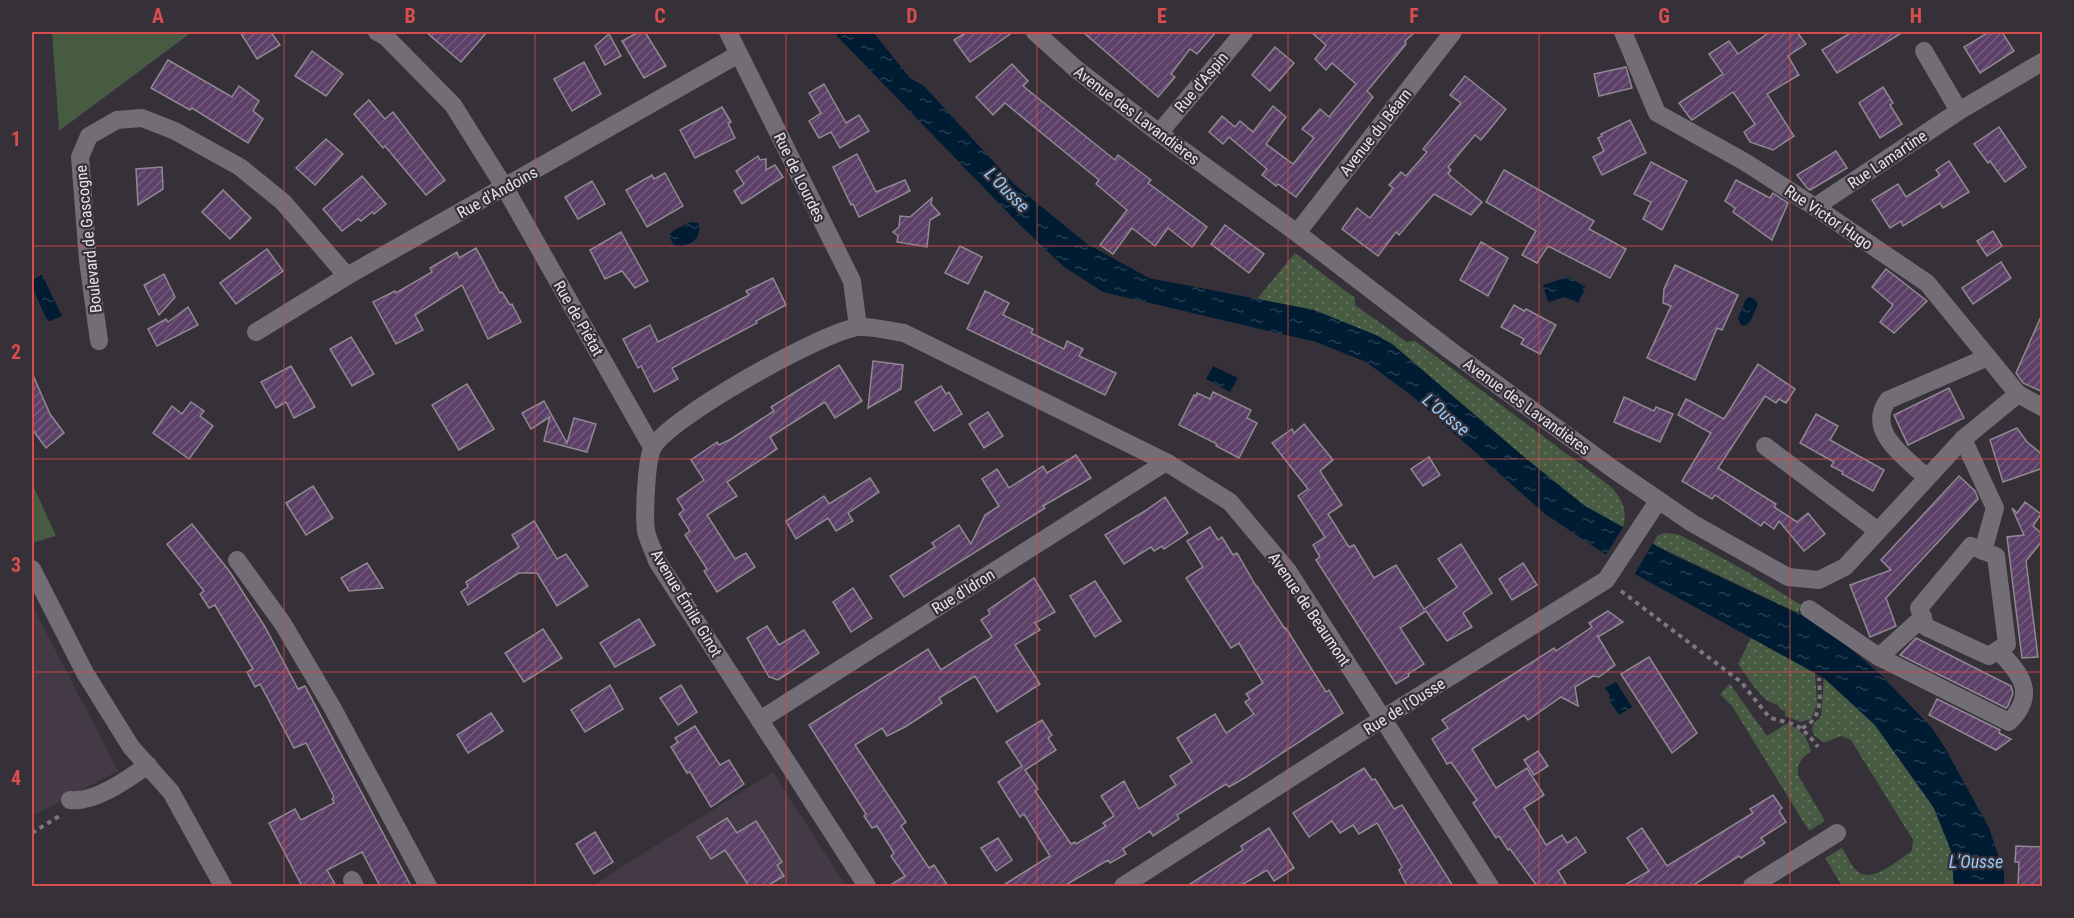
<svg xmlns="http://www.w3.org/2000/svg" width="2074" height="918" viewBox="0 0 2074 918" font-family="'Roboto Condensed',sans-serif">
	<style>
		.built { fill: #433a46 }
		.grass { fill: url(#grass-dots) }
		.green { fill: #465b42 }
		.water { fill: url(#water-ripples) }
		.pier { fill: #363038 }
		.building { fill: url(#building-hatch); stroke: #8f8991; stroke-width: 1.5 }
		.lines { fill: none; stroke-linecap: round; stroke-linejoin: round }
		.path { stroke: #7b777d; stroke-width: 4; stroke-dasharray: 4.5 4.5; stroke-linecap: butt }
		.minor { stroke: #736d75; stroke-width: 18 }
		.grid { fill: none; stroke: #d94d4e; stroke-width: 1.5; stroke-opacity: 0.55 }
		.labels { text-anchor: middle; stroke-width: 4.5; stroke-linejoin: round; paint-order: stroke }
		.street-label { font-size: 16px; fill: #e6e3e7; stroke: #363038 }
		.water-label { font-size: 18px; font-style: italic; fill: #96c9f5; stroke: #363038 }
		.neatline { fill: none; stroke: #d94d4e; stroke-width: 2 }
		.grid-label { font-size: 20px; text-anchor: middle; font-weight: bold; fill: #d94d4e }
	</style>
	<defs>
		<pattern id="grass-dots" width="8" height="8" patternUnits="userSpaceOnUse" patternTransform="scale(1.5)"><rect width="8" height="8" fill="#465b42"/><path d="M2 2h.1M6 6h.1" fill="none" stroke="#61725d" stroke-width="1.8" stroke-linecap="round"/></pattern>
		<pattern id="water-ripples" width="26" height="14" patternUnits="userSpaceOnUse" patternTransform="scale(1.5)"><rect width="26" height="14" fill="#001c33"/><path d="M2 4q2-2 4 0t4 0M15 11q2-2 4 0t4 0" fill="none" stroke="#253d51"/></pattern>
		<pattern id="building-hatch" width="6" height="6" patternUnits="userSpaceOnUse" patternTransform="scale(1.5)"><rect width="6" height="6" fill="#5c3f66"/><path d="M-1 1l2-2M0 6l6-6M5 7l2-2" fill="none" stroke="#735b7c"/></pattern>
	</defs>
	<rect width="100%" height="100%" fill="#363038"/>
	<g class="built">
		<path d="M32 605 118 771 32 816Z"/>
		<path d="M773 772 846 886H592L639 856Z"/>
	</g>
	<g class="grass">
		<path d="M1295 253 1355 298V305L1407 342 1415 341 1610 486C1622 498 1628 510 1623 527L1585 506 1554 482 1392 344 1378 336 1314 310 1257 299Z"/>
		<path d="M1664 533 1676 534 1684 537 1744 570 1801 605 1798 613 1653 544 1657 536Z"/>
		<path d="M1751 638 1815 673 1817 704 1811 719 1801 722 1785 716V711L1780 709 1777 704C1763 704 1747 676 1738 664Z"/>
		<path d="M1824 678 1875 725 1934 808 1951 851 1954 886H1842L1825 858 1842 848C1847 855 1851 866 1858 872 1873 883 1896 861 1909 853L1912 850 1913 840 1851 740 1841 736 1824 743 1815 736 1812 730 1813 725 1821 716Z"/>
		<path d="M1730 684 1767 736 1786 724C1801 728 1807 737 1811 751 1802 757 1797 763 1798 775L1825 821 1809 831 1732 706 1720 694Z"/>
	</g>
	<g class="green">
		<path d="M52 32H192L59 131Z"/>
		<path d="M32 483 56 536 32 543Z"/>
	</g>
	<g class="water">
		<path d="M835 32H873L910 78 924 86 1014 184 1087 244 1149 278 1314 310 1378 336 1392 344 1519 453 1585 506 1671 554 1814 621 1830 631 1880 674 1932 728 1945 748 1989 828 2004 873V886H1954L1951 851 1934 808 1875 725 1824 678 1635 574 1545 514 1411 395 1366 362 1316 342 1103 292 1063 266 1021 226 837 36Z"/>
		<path d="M690 222 698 223C704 238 688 248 675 246 661 229 681 229 690 222Z"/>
		<path d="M42 275 62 316 48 322 32 287V280Z"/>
		<path d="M1568 277 1586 287 1578 303 1565 297 1548 302 1543 285Z"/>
		<path d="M1750 297 1754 299 1758 304 1750 322 1744 326 1741 325 1738 318 1746 299Z"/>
		<path d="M1213 366 1238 378 1230 392 1206 379Z"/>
		<path d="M1616 682 1632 707 1619 715 1609 700 1610 695 1605 688Z"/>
	</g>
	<path class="pier" d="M1625 524 1654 541 1633 577 1604 558Z"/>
	<g class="building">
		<path d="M240 32H271L280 45 257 59Z"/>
		<path d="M426 32H487L461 62Z"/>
		<path d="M639 32H645L666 66 644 78 622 41Z"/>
		<path d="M967 32H1013L970 62 954 40Z"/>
		<path d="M1083 32H1216L1197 54 1190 49 1171 74 1175 77 1158 97Z"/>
		<path d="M1311 32H1415L1405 41 1406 44 1367 91 1373 97 1296 197 1278 184 1276 186 1262 175 1267 169 1229 137 1223 144 1209 132 1222 116 1235 127 1240 121 1253 132 1273 106 1286 117 1266 144 1293 164 1314 138 1302 129 1320 109 1329 117 1356 84 1332 63 1326 70 1315 59 1326 45Z"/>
		<path d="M1770 32H1797L1806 44 1788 56 1799 75 1767 94 1794 136 1773 150 1750 142 1744 132 1755 124 1733 92 1692 120 1690 118 1679 103 1723 74 1709 54 1729 41 1738 54Z"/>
		<path d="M1852 32H1903L1837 73 1822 50Z"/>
		<path d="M1989 32H2002L2014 51 1980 73 1964 47Z"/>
		<path d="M609 34 621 56 605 65 595 46Z"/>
		<path d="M1275 47 1294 63 1270 91 1252 75Z"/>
		<path d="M312 51 343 74 326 96 295 76Z"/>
		<path d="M168 60 232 97 239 86 259 101 253 111 263 119 248 143 192 108 190 110 151 88Z"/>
		<path d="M584 62 601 94 572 111 554 79Z"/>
		<path d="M1012 64 1028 81 1023 86 1115 160 1118 155 1151 180 1148 183 1207 227 1192 247 1168 228 1155 246 1132 228 1113 254 1100 245 1127 210 1096 184 1099 180 1005 103 993 115 976 97Z"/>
		<path d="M1626 67 1632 88 1599 96 1594 74Z"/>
		<path d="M1465 76 1506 109 1481 140 1475 135 1448 167 1451 170 1448 174 1482 202 1471 215 1434 194 1399 235 1396 232 1378 256 1342 229 1357 208 1370 218 1393 188 1389 185 1401 172 1406 176 1427 152 1423 149 1461 103 1450 95Z"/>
		<path d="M824 84 846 123 859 115 869 131 840 148 831 132 819 138 809 121 821 113 809 93Z"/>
		<path d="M1883 87 1893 103 1890 105 1902 124 1880 138 1859 103Z"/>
		<path d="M369 100 385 119 393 112 445 180 426 195 385 146 383 148 354 114Z"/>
		<path d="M722 107 731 122 728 123 735 138 695 158 680 130Z"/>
		<path d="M1630 120 1646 153 1602 175 1593 157 1604 151 1598 138 1602 136 1601 134Z"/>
		<path d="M1999 127 2026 167 2005 182 1990 161 1988 163 1974 144Z"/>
		<path d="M326 139 343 154 315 185 296 168Z"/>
		<path d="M1836 151 1847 168 1810 190 1807 188 1797 175Z"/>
		<path d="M857 154 876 192 905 180 910 191 859 217 853 204 851 205 833 167Z"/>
		<path d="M758 156 760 160 766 159V170L775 165 783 177 742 204 734 191 744 184 736 171Z"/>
		<path d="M1949 161 1969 192 1943 208 1940 203 1903 226 1901 221 1890 228 1872 200 1898 184 1906 197 1940 175 1936 170Z"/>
		<path d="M1651 162 1687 181 1662 230 1643 219 1651 202 1634 194Z"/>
		<path d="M162 167 163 189 138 205 136 169Z"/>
		<path d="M1504 170 1594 221 1589 229 1626 249 1610 278 1548 246 1537 263 1522 255 1536 231 1486 202Z"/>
		<path d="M665 173 683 206 647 227 626 190 652 175 654 179Z"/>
		<path d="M362 176 386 204 374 214 372 212 361 221 358 219 342 231 323 209Z"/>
		<path d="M1736 180 1770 198 1773 193 1788 203 1772 240 1733 212 1735 208 1725 201Z"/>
		<path d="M592 181 605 204 578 219 565 197Z"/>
		<path d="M223 190 251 218 230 239 202 212Z"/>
		<path d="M932 198 931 204 940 214 930 220 927 247 897 242 898 236 893 232 899 227 900 216 910 217Z"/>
		<path d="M1225 225 1264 254 1249 273 1211 244Z"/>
		<path d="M1993 231 2002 246 1987 256 1977 241Z"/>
		<path d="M621 232 648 281 635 288 622 271 605 279 590 250Z"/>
		<path d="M1481 242 1508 258 1488 296 1460 280Z"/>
		<path d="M960 246 982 257 968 284 945 273Z"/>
		<path d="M476 248 500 293 502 292 510 305 512 304 521 322 488 339 462 285 415 315 423 330 396 344 373 302 395 291 396 293 432 272 430 268 457 252 459 258Z"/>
		<path d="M267 249 283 271 236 304 220 283Z"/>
		<path d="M2001 262 2011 278 1973 304 1962 288Z"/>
		<path d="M1675 265 1738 295 1722 330 1717 328 1695 380 1647 358 1671 306 1663 303 1664 289Z"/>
		<path d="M1886 269 1927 301 1894 333 1880 322 1893 305 1872 287Z"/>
		<path d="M164 274 175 297 159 315 144 285Z"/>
		<path d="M773 278 786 305 756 321 757 323 672 368 678 379 654 392 641 366 638 368 623 339 650 325 658 342 749 295 746 291Z"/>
		<path d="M985 291 1009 303 1003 315 1033 329 1031 333 1064 349 1067 341 1083 349 1079 356 1116 373 1105 395 967 329Z"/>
		<path d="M1514 305 1524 311 1526 309 1556 325 1540 354 1521 344 1524 339 1501 327Z"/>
		<path d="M188 307 198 325 157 346 148 329 166 319 168 322Z"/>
		<path d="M2043 312V392L2023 383 2016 373Z"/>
		<path d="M351 337 374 374 352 386 330 349Z"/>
		<path d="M873 361 903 365 901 389 868 408Z"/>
		<path d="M1758 364 1795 389 1786 403 1779 399 1776 403 1765 396 1718 468 1776 504 1774 507 1797 522 1808 513 1825 534 1804 551 1779 521 1774 529 1764 522 1761 526 1715 495 1712 499 1682 481 1711 433 1678 415 1686 399 1724 419Z"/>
		<path d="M839 365 862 401 835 418 825 402 770 437 777 449 727 482 737 496 707 515 735 559 746 553 755 567 717 592 704 571 707 569 685 535 690 531 679 514 684 510 677 499 704 480 691 460 717 442 719 445 731 439 774 411 771 407Z"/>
		<path d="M291 366 315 407 294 418 286 402 276 408 261 382Z"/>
		<path d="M32 373 50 414 64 433 46 448 32 429Z"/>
		<path d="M467 384 494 429 459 450 432 405Z"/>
		<path d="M941 386 946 394 949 392 962 414 934 431 915 402Z"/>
		<path d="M1949 388 1964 418 1908 445 1894 415Z"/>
		<path d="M1213 392 1251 410 1247 418 1257 423 1239 458 1216 446 1217 444 1179 425 1194 395 1196 396 1197 393 1210 399Z"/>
		<path d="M1624 397 1654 411 1656 407 1673 414 1660 442 1614 422Z"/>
		<path d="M544 401 567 443 574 418 596 424 587 452 544 441 550 417 531 429 522 413Z"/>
		<path d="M191 402 204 411 200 416 213 426 189 459 153 433 172 406 182 414Z"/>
		<path d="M988 412 1003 436 984 448 969 424Z"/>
		<path d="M1816 414 1838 426 1830 440 1884 470 1873 491 1842 474 1843 472 1831 466 1834 462 1800 443Z"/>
		<path d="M1304 424 1333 460 1320 471 1342 505 1328 514 1349 547 1354 545 1374 578 1396 565 1424 609 1457 587 1438 559 1461 544 1492 593 1463 613 1472 627 1447 641 1426 611 1400 628 1424 664 1408 674 1409 676 1396 684 1316 560 1320 557 1313 545 1325 537 1298 496 1308 489 1272 443 1292 429 1294 433Z"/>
		<path d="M2017 428 2027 442 2043 455V468L2003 482 1990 440Z"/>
		<path d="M1076 455 1091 478 1043 506 1045 508 904 597 890 576 935 547 932 543 959 525 971 544 985 515 999 506 982 479 997 469 1009 488 1043 466 1047 473Z"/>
		<path d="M1429 457 1440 475 1423 486 1411 469Z"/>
		<path d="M1959 476 1975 491 1978 499 1886 598 1896 626 1870 637 1850 585 1891 570 1881 560Z"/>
		<path d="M870 478 879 492 848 513 853 521 836 531 828 518 796 539 786 521 824 496 829 504Z"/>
		<path d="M313 486 333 518 306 535 286 503Z"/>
		<path d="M1165 497 1188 533 1164 549 1162 546 1154 551 1151 547 1124 564 1105 535 1145 511Z"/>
		<path d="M2025 502 2041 514 2033 526 2040 532 2043 531V540L2026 561 2038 657 2022 658 2007 537 2024 535 2012 508 2017 513Z"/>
		<path d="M534 521 557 559 566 554 588 586 557 606 537 573H519L468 605 461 592 468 587 466 582 519 547 512 535Z"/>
		<path d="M192 524 230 572 265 627 298 689 305 686 411 886H380L362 852 327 870 336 886H302L269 823 295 809 301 820 334 803 332 799 334 797 306 743 294 748 260 684 255 687 247 672 253 669 215 605 209 608 200 594 204 591 167 544Z"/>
		<path d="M1210 527 1218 540 1222 537 1233 555 1237 553 1256 586H1257L1285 629 1286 628 1326 692 1329 690 1343 713 1246 777 1229 787 1226 784 1177 815 1179 819 1153 836 1150 831 1123 849 1126 854 1110 863 1108 860 1064 886H1002L1050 856 1024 814 1020 817 998 782 1022 766 1006 742 1042 720 1052 735 1048 738 1056 750 1025 770 1038 789 1035 791 1071 844 1075 842 1076 844 1106 826 1103 823 1114 816 1101 796 1124 781 1139 809 1176 785 1170 776 1192 762 1177 738 1215 714 1226 733 1254 714 1245 702 1250 699 1246 694 1263 683 1239 643 1231 648 1186 578 1203 567 1187 541Z"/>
		<path d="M367 563 383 588 349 591 341 578Z"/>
		<path d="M1523 563 1537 585 1512 600 1499 579Z"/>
		<path d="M1034 578 1055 612 1035 623 1040 630 1015 645 1040 684 997 712 975 676 939 698 942 703 905 727 887 736 882 728 855 745 906 822 901 826 929 868 934 865 948 886H889L905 876 891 856 894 853 877 826 872 828 864 816 866 814 809 725 928 649 941 670 992 637 981 620 990 614 988 610Z"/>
		<path d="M1095 581 1121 621 1095 637 1070 596Z"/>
		<path d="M853 588 872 618 851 632 833 602Z"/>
		<path d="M1608 611 1623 622 1598 637 1597 635 1615 665 1599 677 1593 676 1575 687 1578 706 1561 697 1528 720 1524 715 1472 749 1496 788 1527 768 1544 795 1524 808 1546 845 1562 835 1567 843 1576 837 1586 852 1558 871 1567 886H1537L1510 849 1508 850 1499 836 1496 838 1473 803 1477 800 1451 762 1447 764 1432 739 1448 728 1442 720 1554 648 1556 651 1592 627 1589 623Z"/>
		<path d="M639 619 655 645 615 667 600 643Z"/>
		<path d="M767 626 779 645 804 630 819 653 778 680 769 677 747 638Z"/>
		<path d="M543 629 562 658 524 682 505 653Z"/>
		<path d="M1916 638 2011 686 2013 693 2008 706 2006 708 1900 655Z"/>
		<path d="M1649 657 1697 733 1672 753 1621 674Z"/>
		<path d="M610 685 623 709 585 732 571 710Z"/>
		<path d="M681 685 697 712 678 725 660 698Z"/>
		<path d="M1937 699 2000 730 1999 733 2011 739 1996 750 1929 715Z"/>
		<path d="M491 713 503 731 468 753 457 735Z"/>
		<path d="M695 726 720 765 729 760 744 784 711 807 690 772 687 773 671 747 678 742 675 738Z"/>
		<path d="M1538 751 1548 766 1534 775 1524 760Z"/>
		<path d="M1364 768 1372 780 1375 779 1394 809 1402 805 1453 886H1407L1399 870 1402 867 1377 823 1359 834 1353 825 1340 833 1332 821 1309 837 1293 813Z"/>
		<path d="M1773 795 1782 808 1779 811 1786 822 1761 838 1765 843 1741 858 1739 856 1692 886H1623L1649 871 1627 838 1642 828 1667 866 1753 813 1750 809Z"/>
		<path d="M727 818 737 833 756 821 782 862 777 865 784 876 767 886H749L725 850 711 859 697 837Z"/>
		<path d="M1269 828 1294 868 1274 881 1267 870 1240 886H1187L1243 850 1241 846Z"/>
		<path d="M595 832 613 862 594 874 576 844Z"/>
		<path d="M998 838 1012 860 996 871 981 848Z"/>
		<path d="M2016 846 2043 847V886H2018L2019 862H2015Z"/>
	</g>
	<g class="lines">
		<g class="path">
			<path d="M1621 591 1741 682 1770 718C1798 725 1800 724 1818 747"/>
			<path d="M1802 728C1823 719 1820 697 1819 678"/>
			<path d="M32 833 61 815"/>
		</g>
		<g class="minor">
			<path d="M377 32 386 37 453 105 505 188 652 447"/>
			<path d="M728 32 852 281 858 327"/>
			<path d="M1035 32 1076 69 1159 133 1297 233 1451 351 1613 469 1692 523 1788 577 1819 580 1845 567 1963 439 2018 394"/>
			<path d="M1623 32 1657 113 1745 162 1815 207 1927 283 2018 394 2042 407"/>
			<path d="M1924 51 1959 111"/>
			<path d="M1159 133 1244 32"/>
			<path d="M1815 207 1959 111 2042 62"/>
			<path d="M1297 233 1453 32"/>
			<path d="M256 332 347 276 739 54"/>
			<path d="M99 341 88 260 80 157 89 136 117 120 142 118 175 131 240 167 283 202 347 276"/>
			<path d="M1963 439 1995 508 1983 551"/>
			<path d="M1765 446 1878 531"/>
			<path d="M1927 478C1906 458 1865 431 1888 400L1988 357"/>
			<path d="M1971 546 1996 556 2007 644 1989 656 1926 627 1919 608Z"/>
			<path d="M237 560 283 624 332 707 428 886"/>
			<path d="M32 569 85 673 131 747 171 792 223 886"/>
			<path d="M1809 609 1879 657 2009 722C2037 694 2022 675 1998 650"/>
			<path d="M1879 657 1923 617"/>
			<path d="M760 720 1166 462"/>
			<path d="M70 800C95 803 128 779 148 765"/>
			<path d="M352 880 355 886"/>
			<path d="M867 886 657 561C654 551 648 541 646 531 644 515 646 463 652 449 664 420 827 329 859 327 873 326 890 331 904 333L1166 462 1230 502 1288 571 1490 886"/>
			<path d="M1123 886 1382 719 1606 580 1658 501"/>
			<path d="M1752 886 1837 833"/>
		</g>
	</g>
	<path class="grid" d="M284 32V886M535 32V886M786 32V886M1037 32V886M1288 32V886M1539 32V886M1790 32V886M32 246H2042M32 459H2042M32 672H2042"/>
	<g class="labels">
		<g class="street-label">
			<text transform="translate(1201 82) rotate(-50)" y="6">Rue d'Aspin</text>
			<text transform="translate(1137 115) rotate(37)" y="6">Avenue des Lavandières</text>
			<text transform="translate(1375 132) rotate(-52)" y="6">Avenue du Béarn</text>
			<text transform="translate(1887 159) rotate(-34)" y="6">Rue Lamartine</text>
			<text transform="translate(800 177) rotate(64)" y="6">Rue de Lourdes</text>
			<text transform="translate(497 192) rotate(-29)" y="6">Rue d'Andoins</text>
			<text transform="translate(1829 217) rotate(34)" y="6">Rue Victor Hugo</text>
			<text transform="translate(88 239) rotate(-96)" y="6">Boulevard de Gascogne</text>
			<text transform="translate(579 318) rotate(60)" y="6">Rue de Piétat</text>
			<text transform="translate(1527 406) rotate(36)" y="6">Avenue des Lavandières</text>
			<text transform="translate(963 591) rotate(-32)" y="6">Rue d'Idron</text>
			<text transform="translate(687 603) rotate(59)" y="6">Avenue Émile Ginot</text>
			<text transform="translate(1310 609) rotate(56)" y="6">Avenue de Beaumont</text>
			<text transform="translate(1404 706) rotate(-32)" y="6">Rue de l'Ousse</text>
		</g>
		<g class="water-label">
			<text transform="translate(1007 190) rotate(45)" y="6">L'Ousse</text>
			<text transform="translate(1446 415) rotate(40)" y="6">L'Ousse</text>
			<text x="1976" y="868">L'Ousse</text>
		</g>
	</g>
	<rect width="2074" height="918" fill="none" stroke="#363038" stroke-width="66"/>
	<rect x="33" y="33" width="2008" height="852" class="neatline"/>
	<g class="grid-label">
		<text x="158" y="23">A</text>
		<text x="410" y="23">B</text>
		<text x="660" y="23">C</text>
		<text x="912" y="23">D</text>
		<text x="1162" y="23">E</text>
		<text x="1414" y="23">F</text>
		<text x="1664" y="23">G</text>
		<text x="1916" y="23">H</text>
		<text x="16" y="146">1</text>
		<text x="16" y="359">2</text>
		<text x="16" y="572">3</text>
		<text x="16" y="785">4</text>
	</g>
</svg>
